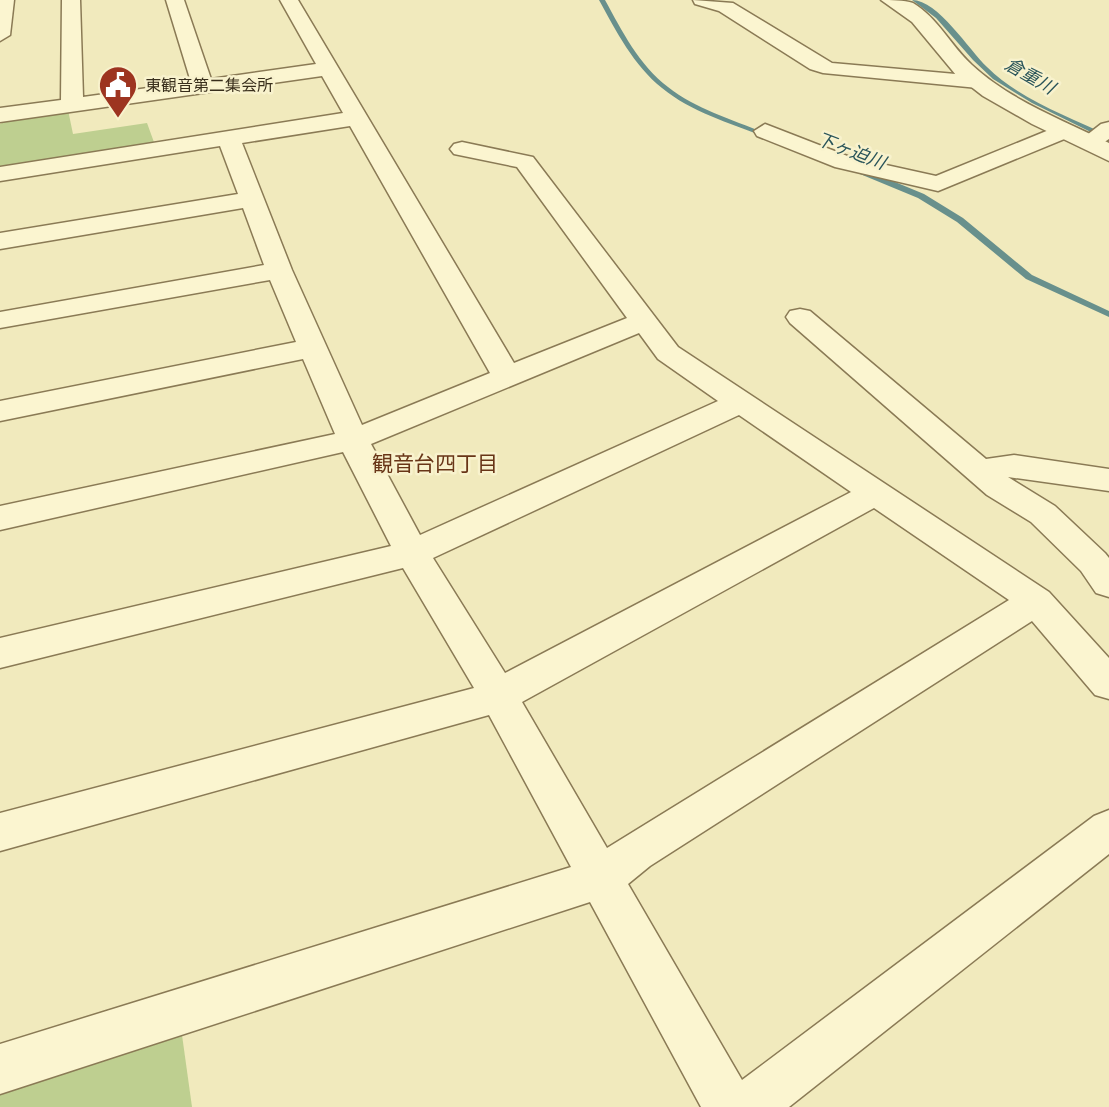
<svg xmlns="http://www.w3.org/2000/svg" width="1109" height="1107" viewBox="0 0 1109 1107" font-family="Bitter,'Noto Sans JP',serif">
	<style>
		.green { fill: #becf90 }
		.lines { fill: none; stroke-linecap: round; stroke-linejoin: round }
		.stream { fill: #68908c; fill-rule: evenodd }
		.minor-casing { stroke: #8a7a55; stroke-width: 3 }
		.tertiary-casing { stroke: #8a7a55; stroke-width: 3 }
		.minor { fill: #fbf5d0; fill-rule: evenodd }
		.tertiary { fill: #fbf5d0; fill-rule: evenodd }
		.labels { text-anchor: middle; stroke-width: 5; stroke-linejoin: round; paint-order: stroke }
		.far-poi-label { font-size: 16px; fill: #382e1b; stroke: #f8f2cd; text-anchor: start }
		.far-water-label { font-size: 18px; font-style: italic; fill: #295459; stroke: #f8f2cd }
		.neighbourhood-label { font-size: 21px; fill: #683517; stroke: #f8f2cd }
	</style>
	<rect width="100%" height="100%" fill="#f1eabd"/>
	<g class="green">
		<path d="M68 110 73 134 147 123 155 145 0 166V124L10 119Z"/>
		<path d="M182 1035 192 1107H0V1095Z"/>
	</g>
	<g class="lines">
		<g class="stream">
			<path d="M599 0H605C622 31 639 65 668 87 697 110 735 120 769 135V137H765C730 123 691 112 662 88 634 66 616 31 599 0Z"/>
			<path d="M912 0C938 0 969 50 987 67 1020 100 1068 116 1109 136V141L1032 103 993 79 973 60 936 18Z"/>
			<path d="M860 170H866L924 194 963 218 1032 275 1109 311V317L1026 279 957 222 918 198 860 174Z"/>
		</g>
		<g class="minor-casing">
			<g id="minor">
				<path d="M0 0H14L10 35 0 41Z"/>
				<path d="M62 0H80L83 97 191 82 166 0H184L211 79 316 64 280 0H298L514 363 627 318 517 167 454 154 450 149 454 144 462 142 533 157 678 347 1049 592 1109 658V699L1095 695 1032 621 650 866 628 884 742 1080 1094 816 1109 810V854L789 1107H701L590 902 0 1094V1044L571 867 489 715 0 851V813L474 688 403 568 0 668V638L391 546 343 452 0 530V506L335 434 303 359 0 421V401L296 342 270 280 0 328V312L264 265 243 208 0 249V233L238 194 220 146 0 181V167L343 113 322 76 0 122V108L61 100ZM350 126 490 373 362 425 292 270 242 143ZM639 333 658 359 718 401 420 535 371 444ZM739 415 851 492 505 673 433 558ZM874 508 1009 600 607 848 522 702Z"/>
				<path d="M693 0 733 3 832 63 978 76 989 82 978 88 823 73 810 69 719 11 695 4Z"/>
				<path d="M1109 122V139L1097 147H1081L1078 142 1101 124Z"/>
				<path d="M1066 123 1077 130 1074 135 938 191 835 167 757 136 754 131 765 124 850 157 936 176Z"/>
				<path d="M800 309 810 311 986 459 1014 455 1109 469V491L1008 477 1055 506 1105 553 1109 558V597L1096 593 1081 571 1031 522 987 495 790 323 786 317 790 311Z"/>
			</g>
		</g>
		<g class="tertiary-casing">
			<path id="tertiary" d="M881 0C891 0 904 0 913 3 938 18 951 46 972 65 1011 101 1063 120 1109 143V161L1032 124 983 96 956 75 912 22Z"/>
		</g>
		<use href="#minor" class="minor"/>
		<use href="#tertiary" class="tertiary"/>
	</g>
	<defs>
		<g id="civic-pin" transform="scale(2.0125)"><path d="M0 17L-7.5 6A9.5 9.5 0 1 1 7.5 6Z" fill="#9d3420" stroke="#f8f2cd"/><path d="M-.6-6.5H3V-4.5H.6V-3L4-1V1h2V6H-6V1h2V-1L-.6-3ZM-1.2 2.5V6h2.4V2.5Z" fill="#fff"/></g>
	</defs>
	<g fill-rule="evenodd">
		<use href="#civic-pin" x="118" y="85"/>
	</g>
	<g class="labels">
		<g class="far-poi-label">
			<text x="145" y="91">東観音第二集会所</text>
		</g>
		<g class="far-water-label">
			<text transform="translate(1030 76) rotate(30)" y="6">倉重川</text>
			<text transform="translate(851 151) rotate(21)" y="6">下ヶ迫川</text>
		</g>
		<g class="neighbourhood-label">
			<text x="435" y="471">観音台四丁目</text>
		</g>
	</g>
</svg>
